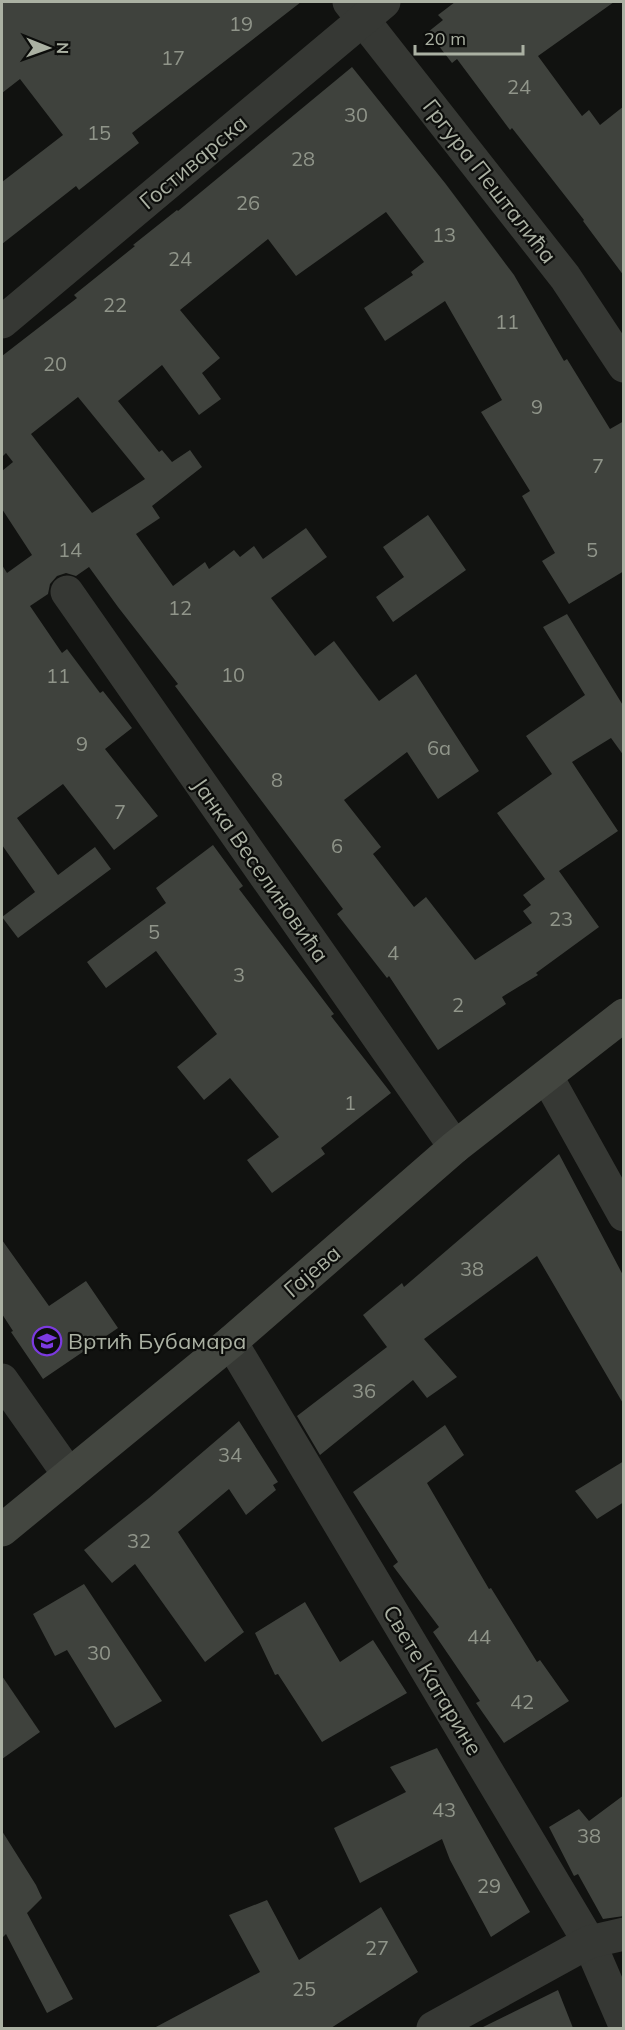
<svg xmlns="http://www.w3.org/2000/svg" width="625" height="2030" viewBox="0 0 625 2030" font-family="Mulish,sans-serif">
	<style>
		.building { fill: #3f423d; fill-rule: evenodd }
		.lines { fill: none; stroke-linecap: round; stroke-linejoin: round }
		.street { stroke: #363834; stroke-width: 33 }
		.secondary { stroke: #434640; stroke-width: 33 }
		.labels { text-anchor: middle; stroke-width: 4.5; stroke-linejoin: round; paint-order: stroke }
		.number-label { font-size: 20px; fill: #90958a }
		.street-label { font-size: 22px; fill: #abb1a3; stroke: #0c0d0b }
		.poi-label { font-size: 22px; fill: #abb1a3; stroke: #0c0d0b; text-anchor: start }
	</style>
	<rect width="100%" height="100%" fill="#111210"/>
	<g class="building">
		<path d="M2 2H301L132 133 139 143 79 190 76 186 2 244V182L63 135 20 79 2 93Z"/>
		<path d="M455 2H614L538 56 582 116 589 110 600 125 624 106V276L583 221 584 220 512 128 510 130 457 59 452 63 428 32 443 20 438 15Z"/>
		<path d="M352 67 445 183 514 275 564 361 567 359 610 429 624 421V571L569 604 542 561 555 553 522 496 530 491 481 412 502 400 445 301 385 341 364 308 413 275 411 272 424 262 386 212 296 276 268 239 180 310 220 358 202 373 221 399 199 415 162 365 118 401 159 452 162 450 172 462 190 450 202 467 152 506 160 518 136 534 173 586 205 562 209 569 234 550 240 557 254 546 263 559 306 528 327 557 271 598 315 656 334 641 379 701 416 674 479 771 438 799 407 752 344 800 381 847 373 854 414 907 426 897 475 960 532 923 523 911 531 905 523 895 545 879 497 813 552 774 526 736 585 695 543 627 567 614 624 707V756L611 738 572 762 618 831 559 871 599 927 536 973 538 975 502 997 506 1004 438 1050 389 976 387 978 337 914 343 909 175 686 178 684 118 607 89 567 76 576 66 573 57 576 50 584 48 594 30 606 62 653 67 649 100 693 103 691 132 728 105 749 158 816 114 850 63 784 17 818 58 875 95 847 111 869 18 938 2 917 35 892 2 845V565L7 573 32 555 2 509V471L13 462 6 453 2 457V356L77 298 74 295 135 246 133 245 177 210 178 211ZM78 397 145 479 92 513 31 434Z"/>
		<path d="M428 515 466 570 393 622 376 597 404 577 383 547Z"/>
		<path d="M213 845 243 886 239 889 334 1014 331 1016 391 1093 321 1148 325 1154 272 1193 247 1160 279 1137 230 1078 204 1100 177 1067 217 1034 156 951 106 988 87 962 166 903 156 888Z"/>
		<path d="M559 1154 624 1277V1405L537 1256 424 1339 457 1377 427 1398 413 1380 320 1455 297 1416 387 1347 363 1315 402 1283 404 1287Z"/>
		<path d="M2 1240 49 1306 86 1281 118 1328 43 1379 11 1332 13 1331 2 1314Z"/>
		<path d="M239 1421 278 1482 273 1485 276 1490 246 1515 229 1489 178 1532 244 1632 205 1662 135 1564 112 1583 84 1550 149 1498Z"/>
		<path d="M445 1425 464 1455 427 1483 489 1589 491 1588 537 1662 540 1660 569 1701 504 1743 476 1703 480 1701 433 1632 439 1627 393 1566 398 1562 353 1492Z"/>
		<path d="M624 1461V1502L597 1519 575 1491Z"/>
		<path d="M84 1584 162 1701 115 1728 67 1650 55 1656 33 1614Z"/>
		<path d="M305 1602 340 1662 373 1640 407 1693 322 1742 278 1674 275 1675 255 1633Z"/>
		<path d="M2 1676 40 1732 2 1759Z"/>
		<path d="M437 1748 530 1912 491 1937 450 1860 442 1839 360 1883 334 1828 406 1792 390 1767Z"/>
		<path d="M624 1795V1916L603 1919 578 1874 574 1876 549 1827 579 1809 589 1821Z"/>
		<path d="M2 1831 36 1885 42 1898 27 1913 73 1999 47 2013 6 1934 2 1938Z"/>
		<path d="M267 1900 299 1960 381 1907 418 1972 331 2028H154L260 1972 229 1915Z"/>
		<path d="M558 1990 573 2028H481Z"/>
	</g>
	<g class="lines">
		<g class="street">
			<path d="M349 2 565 277 624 366"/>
			<path d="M2 322 384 2"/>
			<path d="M67 592 455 1147"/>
			<path d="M547 1077 624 1215"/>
			<path d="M231 1342 589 1942 624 2023"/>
			<path d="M2 1380 69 1475"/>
			<path d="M433 2028 589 1942 624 1934"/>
		</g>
		<path class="secondary" d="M2 1530 231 1342 455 1147 624 1015"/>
	</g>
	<defs>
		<g id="school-ring" transform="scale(1.5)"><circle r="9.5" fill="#0c0d0b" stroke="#7c3ae0" stroke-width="1.5"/><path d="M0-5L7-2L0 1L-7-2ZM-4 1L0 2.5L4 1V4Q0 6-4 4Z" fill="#7c3ae0"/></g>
	</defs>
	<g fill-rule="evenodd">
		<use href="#school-ring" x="47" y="1341"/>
	</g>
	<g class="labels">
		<g class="number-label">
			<text x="241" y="31">19</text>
			<text x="173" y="65">17</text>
			<text x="519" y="94">24</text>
			<text x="356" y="122">30</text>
			<text x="99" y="140">15</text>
			<text x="303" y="166">28</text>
			<text x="248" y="210">26</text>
			<text x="444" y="242">13</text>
			<text x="180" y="266">24</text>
			<text x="115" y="312">22</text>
			<text x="507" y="329">11</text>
			<text x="55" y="371">20</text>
			<text x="537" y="414">9</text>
			<text x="598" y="473">7</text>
			<text x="70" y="557">14</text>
			<text x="592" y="557">5</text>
			<text x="180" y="615">12</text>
			<text x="233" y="682">10</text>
			<text x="58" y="683">11</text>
			<text x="82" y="751">9</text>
			<text x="439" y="755">6a</text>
			<text x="277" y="787">8</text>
			<text x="120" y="819">7</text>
			<text x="337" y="853">6</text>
			<text x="561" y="926">23</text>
			<text x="154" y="939">5</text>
			<text x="393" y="960">4</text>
			<text x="239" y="982">3</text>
			<text x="458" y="1012">2</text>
			<text x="350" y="1110">1</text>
			<text x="472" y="1276">38</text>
			<text x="364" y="1398">36</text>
			<text x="230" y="1462">34</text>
			<text x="139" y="1548">32</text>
			<text x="479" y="1644">44</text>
			<text x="99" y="1660">30</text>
			<text x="522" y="1709">42</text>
			<text x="444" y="1817">43</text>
			<text x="589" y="1843">38</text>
			<text x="489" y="1893">29</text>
			<text x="377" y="1955">27</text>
			<text x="304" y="1996">25</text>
		</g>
		<g class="street-label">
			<text transform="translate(193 162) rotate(-40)" y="8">Гостиварска</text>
			<text transform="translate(490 181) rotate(52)" y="8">Гргура Пешталића</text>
			<text transform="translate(261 870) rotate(55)" y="8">Јанка Веселиновића</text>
			<text transform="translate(312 1271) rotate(-41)" y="8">Гајева</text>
			<text transform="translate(433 1680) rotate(59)" y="8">Свете Катарине</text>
		</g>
		<g class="poi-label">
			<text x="68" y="1349">Вртић Бубамара</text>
		</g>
	</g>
	<rect width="625" height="2030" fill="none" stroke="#abb1a3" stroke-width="6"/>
	<g transform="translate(48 48) rotate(91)" stroke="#0c0d0b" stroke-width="4.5" paint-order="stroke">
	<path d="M0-4.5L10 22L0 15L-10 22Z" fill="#abb1a3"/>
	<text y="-9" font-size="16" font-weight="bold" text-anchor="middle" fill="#abb1a3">N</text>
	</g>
	<path d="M415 45v9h108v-9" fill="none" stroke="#abb1a3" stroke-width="3"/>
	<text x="424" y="45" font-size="18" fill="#abb1a3" stroke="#0c0d0b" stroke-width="4.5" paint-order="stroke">20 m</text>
</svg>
